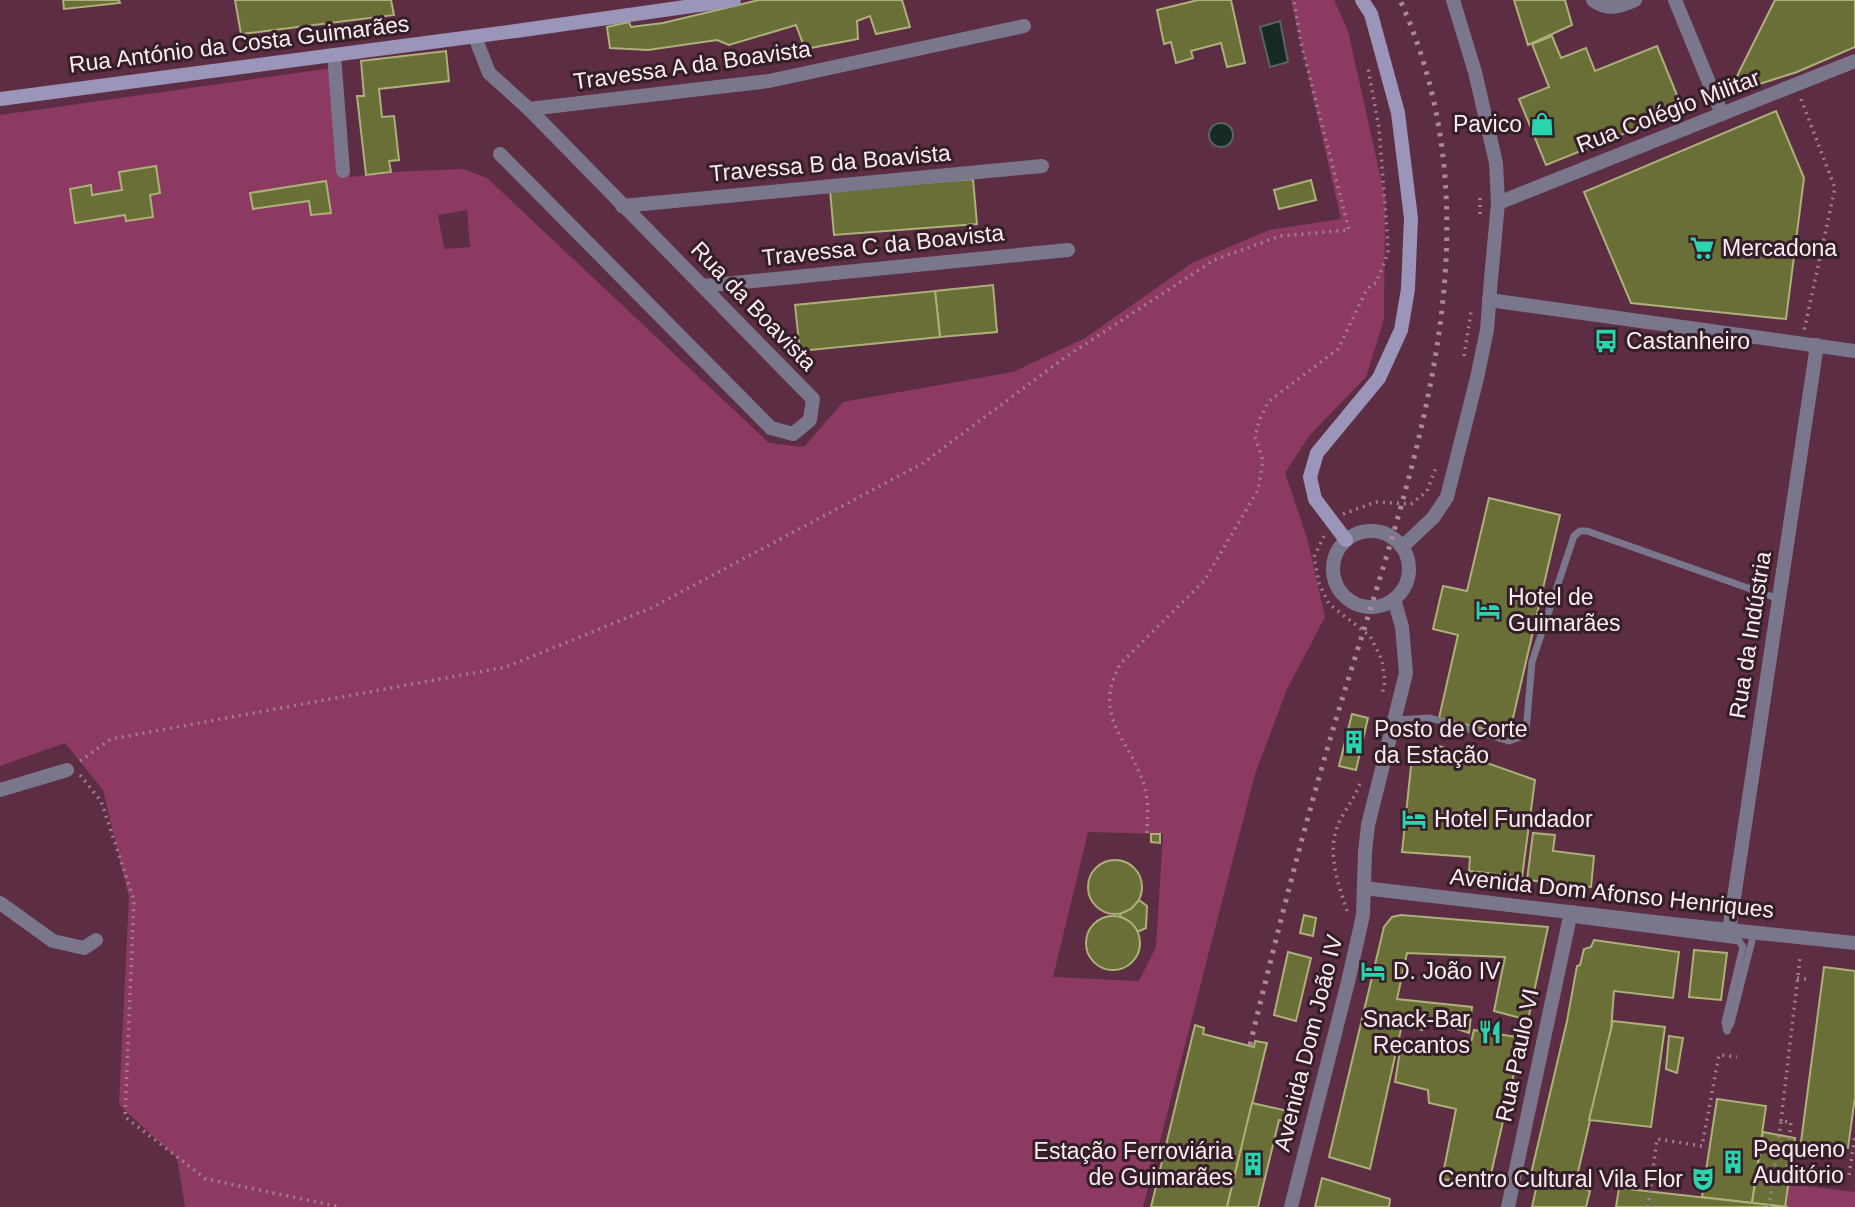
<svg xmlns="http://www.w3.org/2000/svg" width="1855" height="1207" viewBox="0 0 1855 1207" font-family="Helvetica,sans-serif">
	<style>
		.green { fill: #8d3a63; fill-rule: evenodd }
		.water { fill: #142a23; stroke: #5a6461; stroke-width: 2 }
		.building { fill: #6a6e37; stroke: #acb179; stroke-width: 2 }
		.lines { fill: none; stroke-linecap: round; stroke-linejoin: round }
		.path { stroke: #a17d8d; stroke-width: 3.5; stroke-dasharray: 2 5; stroke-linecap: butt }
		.service { stroke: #7a778d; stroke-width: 7 }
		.minor { stroke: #7a778d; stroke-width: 14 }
		.tertiary { stroke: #7a778d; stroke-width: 14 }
		.secondary { stroke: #9b96b9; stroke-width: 14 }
		.rail { stroke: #aa8897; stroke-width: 5; stroke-dasharray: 3.5 7; stroke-linecap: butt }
		.labels { text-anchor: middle; stroke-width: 6; stroke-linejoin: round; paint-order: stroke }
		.street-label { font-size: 23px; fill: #feebf2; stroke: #341e28 }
		.poi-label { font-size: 23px; fill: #feebf2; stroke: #341e28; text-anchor: start }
	</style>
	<rect width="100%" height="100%" fill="#5d2d43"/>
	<g class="green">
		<path d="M1291 0H1334L1348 31 1385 197 1384 319 1366 377 1309 436 1285 473 1307 538 1325 617 1287 689 1255 774 1143 1207H185L177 1158 119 1105 129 897 103 790 65 743 0 766V115L339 67 350 177 391 172 463 169 487 178 769 443 804 447 843 402 1013 372 1085 338 1192 263 1269 230 1341 219ZM467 210 470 247 444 249 438 215ZM1088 832 1163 834 1156 947 1139 981 1053 977Z"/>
		<path d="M1788 1184 1855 1192V1207H1785Z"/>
	</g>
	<g class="water">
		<path d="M1280 21 1288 62 1270 67 1260 27Z"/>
		<circle cx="1221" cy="135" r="12"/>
	</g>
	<g class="building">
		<path d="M63 0H119L120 3 64 9Z"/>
		<path d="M235 0H391L394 15 241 34Z"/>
		<path d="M759 0H902L910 27 876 34 870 16 857 21 858 39 805 49 796 25 729 45 717 40 648 50 610 48 607 27 629 22 631 27 663 23Z"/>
		<path d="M1198 0H1231L1245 63 1227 67 1221 43 1191 51 1193 58 1176 63 1171 42 1164 44 1157 10Z"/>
		<path d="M1514 0H1565L1572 25 1528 45Z"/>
		<path d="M1775 0H1855V47L1797 72 1728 94Z"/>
		<path d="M1552 36 1561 58 1586 48 1595 71 1657 46 1683 110 1546 165 1519 99 1549 87 1532 44Z"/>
		<path d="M446 51 449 81 379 89 382 117 394 116 399 160 389 161 391 172 366 175 357 96H364L361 61Z"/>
		<path d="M1776 111 1804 178 1786 319 1631 303 1584 192Z"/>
		<path d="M156 166 160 193 150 195 153 217 126 221 125 215 75 223 70 189 91 185 92 195 122 190 119 172Z"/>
		<path d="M973 179 977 224 834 235 830 190Z"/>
		<path d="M1311 180 1316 200 1279 209 1274 190Z"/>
		<path d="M326 181 331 213 311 215 309 201 253 209 250 193Z"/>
		<path d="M993 285 997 332 940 337 935 291Z"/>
		<path d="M935 291 940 337 800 351 795 305Z"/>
		<path d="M1489 498 1560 515 1509 735 1439 718 1458 635 1433 629 1443 586 1467 591Z"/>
		<path d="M1352 714 1368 718 1356 770 1339 766Z"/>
		<path d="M1439 746 1535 780 1522 877 1469 871 1470 857 1402 852 1412 757 1438 760Z"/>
		<path d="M1533 833 1555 835 1553 851 1594 856 1591 887 1527 880Z"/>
		<path d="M1151 834H1160V843L1151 842Z"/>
		<circle cx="1115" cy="887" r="27"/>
		<path d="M1139 900 1147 906 1146 928 1137 932 1128 921 1120 917V914L1131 909Z"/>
		<path d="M1304 915 1316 918 1313 936 1300 933Z"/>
		<path d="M1401 915 1548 927 1528 1020 1494 1011 1505 957 1407 953 1397 999 1472 1007 1469 1033 1427 1019 1422 1030 1402 1025 1370 1169 1329 1157 1384 927 1392 917Z"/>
		<circle cx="1113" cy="943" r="27"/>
		<path d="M1594 940 1679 952 1673 998 1614 991 1611 1030 1575 1185 1590 1191 1586 1207H1532L1538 1180 1530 1178 1567 1021 1577 966 1580 965 1584 949 1591 947Z"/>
		<path d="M1694 950 1727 953 1721 1000 1689 997Z"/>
		<path d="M1288 952 1311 958 1296 1021 1274 1015Z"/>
		<path d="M1824 967 1855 971V1097L1848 1148 1801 1142Z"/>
		<path d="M1613 1021 1665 1027 1651 1127 1589 1120Z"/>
		<path d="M1195 1025 1204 1028 1203 1034 1254 1047 1255 1041 1267 1043 1227 1207H1151Z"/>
		<path d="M1474 1030 1522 1038 1488 1187 1442 1179 1456 1109 1429 1103 1428 1090 1395 1082 1401 1045 1468 1055Z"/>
		<path d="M1669 1036 1683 1038 1677 1073 1666 1069Z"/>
		<path d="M1717 1099 1766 1106 1752 1203 1702 1197Z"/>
		<path d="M1252 1103 1288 1111 1286 1121 1279 1120 1258 1207H1227Z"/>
		<path d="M1763 1132 1795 1138 1785 1207 1752 1203Z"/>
		<path d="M1322 1178 1390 1199 1389 1207H1315Z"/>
		<path d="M1619 1188 1752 1203 1788 1207H1616Z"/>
	</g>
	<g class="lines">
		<g class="path">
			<path d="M1801 99 1835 188 1804 331"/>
			<path d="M1480 214V197"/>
			<path d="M1464 356 1471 312"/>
			<path d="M1343 514 1376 502 1411 504 1427 491 1437 465"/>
			<path d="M1324 536 1314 557 1319 583 1329 604 1370 636 1382 660 1385 681 1382 695"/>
			<path d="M80 761 111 739 506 667 651 608 923 463 1064 358 1214 260 1280 236 1349 230 1301 43 1294 0"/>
			<path d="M80 775 101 801 134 900 125 1117 206 1179 341 1207"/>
			<path d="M1147 833C1147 818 1149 803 1145 789 1133 741 1089 718 1121 663L1204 581 1258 490 1263 461 1255 437 1259 421 1268 402 1338 349 1365 293 1371 285 1376 283 1388 253 1387 231 1379 128 1368 68"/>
			<path d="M1347 911C1337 880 1324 846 1343 815 1351 801 1355 797 1361 781"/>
			<path d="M1797 978 1807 979"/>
			<path d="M1781 1121 1800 958"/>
			<path d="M1648 1207 1657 1139 1702 1146 1719 1055 1737 1057"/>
			<path d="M1769 1207 1781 1121 1791 1122 1787 1165 1849 1175 1855 1135"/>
		</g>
		<g class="service">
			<path d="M1395 720 1430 718 1509 741 1520 737 1526 731 1532 662 1574 536 1580 531H1587L1779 599"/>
			<path d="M1570 919 1739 941 1743 947 1725 1022 1727 1031"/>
			<path d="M1727 1030 1731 1023 1754 933"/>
		</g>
		<g class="minor">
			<path d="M1593 0C1608 11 1619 7 1635 0"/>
			<path d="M1675 0 1722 114"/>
			<path d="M475 37 489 73 529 109 813 399 810 420 793 434 771 428 500 154"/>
			<path d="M334 55 343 171"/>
			<path d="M529 109 769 81 1024 26"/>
			<path d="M1498 203 1855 61"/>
			<path d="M622 206 1042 166"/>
			<path d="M703 286 1068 250"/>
			<path d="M1489 300 1855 351"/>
			<path d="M0 790 67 770"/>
			<path d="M1364 888 1672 924 1855 943"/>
			<path d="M0 903 53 941 84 948 96 940"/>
			<path d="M1729 931 1817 345"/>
			<path d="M1508 1207 1571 912"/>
		</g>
		<g class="tertiary">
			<circle cx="1371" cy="569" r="38"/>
			<path d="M1402 547 1433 518 1447 497 1477 378 1487 330 1491 279 1498 203 1496 163 1475 72 1453 0"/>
			<path d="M1291 1207 1348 982 1363 915 1365 852 1368 825 1406 673 1402 627 1394 599"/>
		</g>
		<g class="secondary">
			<path d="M0 99 516 31 734 0"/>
			<path d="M1346 540 1315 499 1310 477 1317 453 1379 378 1401 330 1408 289 1411 218 1398 113 1371 14 1362 0"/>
		</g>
		<path class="rail" d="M1250 1045C1275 942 1301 838 1331 736 1401 500 1510 242 1400 0"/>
	</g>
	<defs>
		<g id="shop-bare" transform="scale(1.89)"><path d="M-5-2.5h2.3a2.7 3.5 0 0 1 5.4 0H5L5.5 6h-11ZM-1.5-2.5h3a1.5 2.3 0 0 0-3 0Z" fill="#28d5ad" stroke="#341e28" stroke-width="2.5" paint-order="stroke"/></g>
		<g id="supermarket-bare" transform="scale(1.89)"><path d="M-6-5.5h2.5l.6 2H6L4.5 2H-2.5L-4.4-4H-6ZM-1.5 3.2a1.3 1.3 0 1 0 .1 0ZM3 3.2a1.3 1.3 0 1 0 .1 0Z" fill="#28d5ad" stroke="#341e28" stroke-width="2.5" paint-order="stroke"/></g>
		<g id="bus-bare" transform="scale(1.89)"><path d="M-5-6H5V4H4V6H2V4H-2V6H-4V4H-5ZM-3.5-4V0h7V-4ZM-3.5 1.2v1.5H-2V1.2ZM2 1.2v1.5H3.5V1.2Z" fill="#28d5ad" stroke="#341e28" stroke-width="2.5" paint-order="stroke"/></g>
		<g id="hotel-bare" transform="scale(1.89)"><path d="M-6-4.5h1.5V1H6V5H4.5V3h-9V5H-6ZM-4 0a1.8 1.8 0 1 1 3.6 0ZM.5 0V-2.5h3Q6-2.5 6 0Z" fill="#28d5ad" stroke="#341e28" stroke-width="2.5" paint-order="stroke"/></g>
		<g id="building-bare" transform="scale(1.89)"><path d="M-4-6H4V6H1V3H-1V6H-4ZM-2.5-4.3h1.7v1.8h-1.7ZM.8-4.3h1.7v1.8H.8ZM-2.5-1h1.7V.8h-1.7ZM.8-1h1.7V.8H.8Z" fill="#28d5ad" stroke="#341e28" stroke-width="2.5" paint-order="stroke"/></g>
		<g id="restaurant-bare" transform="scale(1.89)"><path d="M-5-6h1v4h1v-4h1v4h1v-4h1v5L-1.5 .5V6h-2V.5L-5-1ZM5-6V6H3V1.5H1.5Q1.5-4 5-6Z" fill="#28d5ad" stroke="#341e28" stroke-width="2.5" paint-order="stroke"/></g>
		<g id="theatre-bare" transform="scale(1.89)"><path d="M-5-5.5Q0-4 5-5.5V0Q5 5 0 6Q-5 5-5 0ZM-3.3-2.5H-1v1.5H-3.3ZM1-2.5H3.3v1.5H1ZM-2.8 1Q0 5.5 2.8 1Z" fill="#28d5ad" stroke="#341e28" stroke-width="2.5" paint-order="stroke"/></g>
	</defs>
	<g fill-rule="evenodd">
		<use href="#shop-bare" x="1542" y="124"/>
		<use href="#supermarket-bare" x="1702" y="248"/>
		<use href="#bus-bare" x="1606" y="341"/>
		<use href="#hotel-bare" x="1488" y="610"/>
		<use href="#building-bare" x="1354" y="742"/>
		<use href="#hotel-bare" x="1414" y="819"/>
		<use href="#hotel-bare" x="1373" y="971"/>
		<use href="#restaurant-bare" x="1490" y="1032"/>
		<use href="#building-bare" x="1733" y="1162"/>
		<use href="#building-bare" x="1253" y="1164"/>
		<use href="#theatre-bare" x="1703" y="1179"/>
	</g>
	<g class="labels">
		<g class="street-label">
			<text transform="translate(239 44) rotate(-7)" y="8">Rua António da Costa Guimarães</text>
			<text transform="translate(692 65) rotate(-8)" y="8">Travessa A da Boavista</text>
			<text transform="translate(1668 111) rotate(-21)" y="8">Rua Colégio Militar</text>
			<text transform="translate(830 163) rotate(-5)" y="8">Travessa B da Boavista</text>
			<text transform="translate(883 245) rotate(-6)" y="8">Travessa C da Boavista</text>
			<text transform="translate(754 306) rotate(46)" y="8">Rua da Boavista</text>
			<text transform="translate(1750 635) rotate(-81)" y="8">Rua da Indústria</text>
			<text transform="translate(1612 893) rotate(6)" y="8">Avenida Dom Afonso Henriques</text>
			<text transform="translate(1308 1043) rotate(-76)" y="8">Avenida Dom João IV</text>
			<text transform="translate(1517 1055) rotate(-78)" y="8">Rua Paulo VI</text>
		</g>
		<g class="poi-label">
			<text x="1522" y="132" text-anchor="end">Pavico</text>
			<text x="1722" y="256">Mercadona</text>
			<text x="1626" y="349">Castanheiro</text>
			<text x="1508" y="605">Hotel de<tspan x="1508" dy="26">Guimarães</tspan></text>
			<text x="1374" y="737">Posto de Corte<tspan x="1374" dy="26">da Estação</tspan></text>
			<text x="1434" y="827">Hotel Fundador</text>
			<text x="1393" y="979">D. João IV</text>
			<text x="1470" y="1027" text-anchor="end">Snack-Bar<tspan x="1470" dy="26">Recantos</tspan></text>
			<text x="1753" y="1157">Pequeno<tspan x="1753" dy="26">Auditório</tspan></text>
			<text x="1233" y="1159" text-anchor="end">Estação Ferroviária<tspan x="1233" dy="26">de Guimarães</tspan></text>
			<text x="1683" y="1187" text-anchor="end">Centro Cultural Vila Flor</text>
		</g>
	</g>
</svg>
